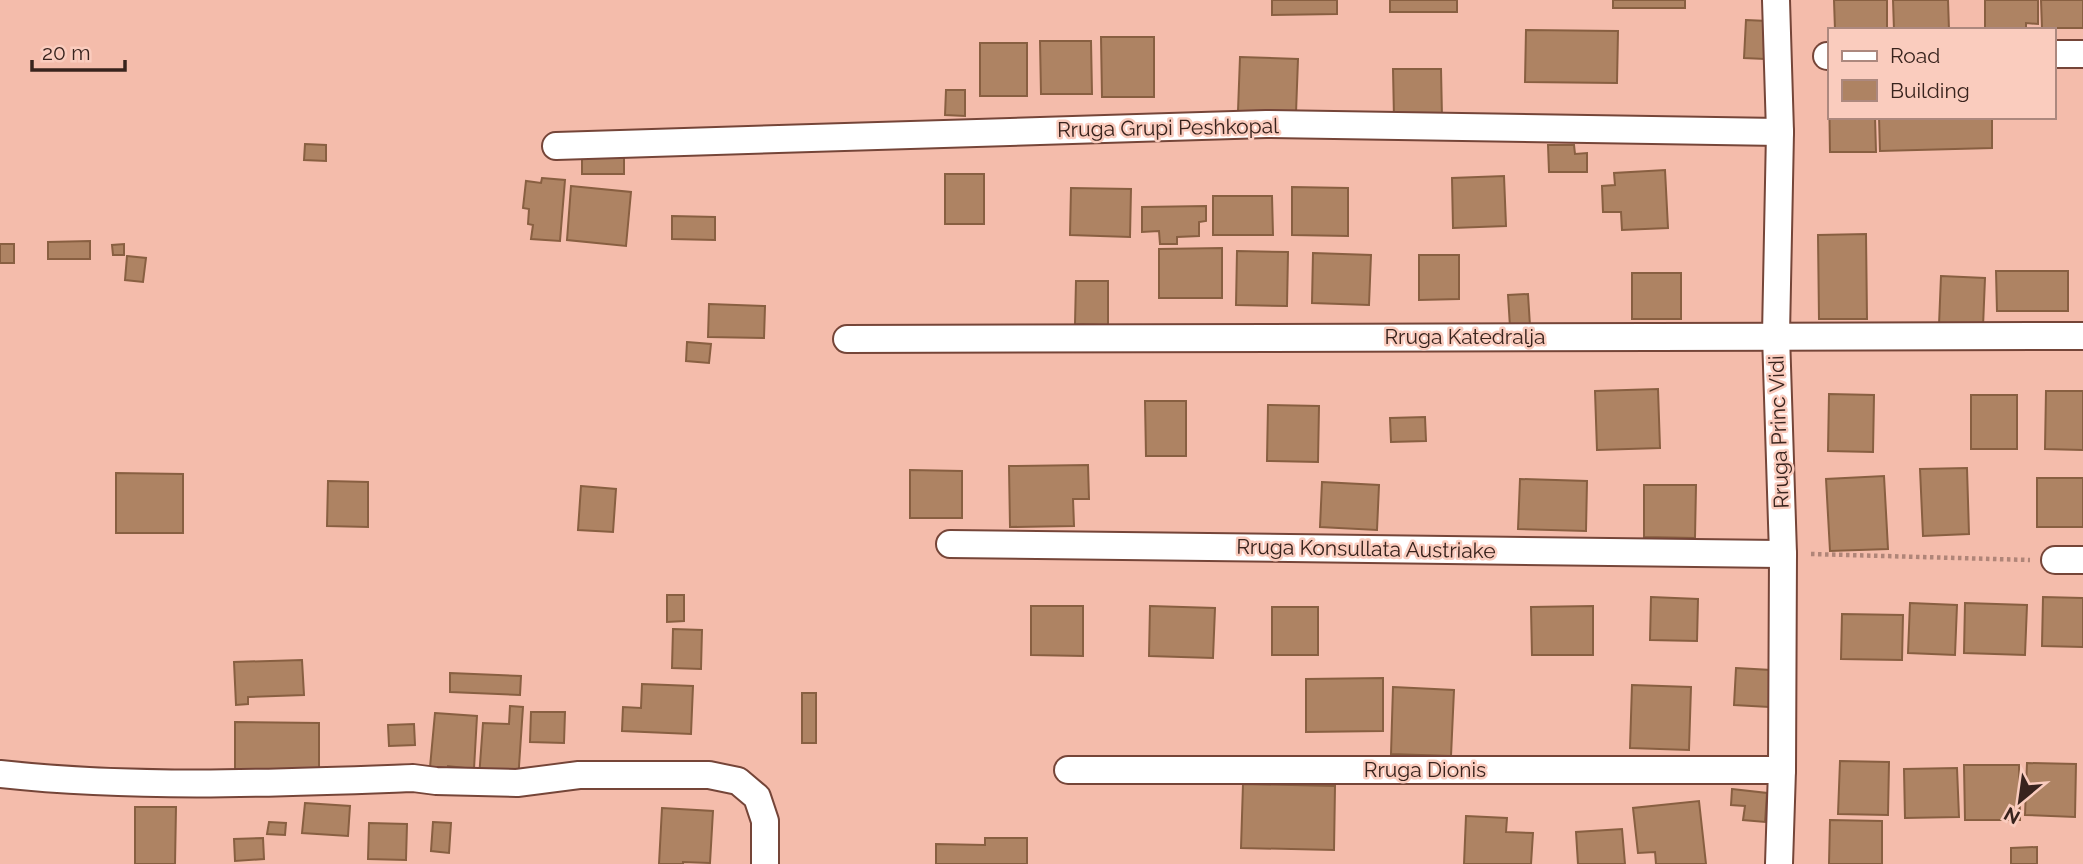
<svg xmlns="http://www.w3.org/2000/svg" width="2083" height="864" viewBox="0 0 2083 864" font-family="Raleway,sans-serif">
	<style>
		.building { fill: #ae8363; stroke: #885f41; stroke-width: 2 }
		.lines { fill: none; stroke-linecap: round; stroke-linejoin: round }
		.minor-casing { stroke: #754538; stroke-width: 30 }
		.path { stroke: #b08578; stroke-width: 4.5; stroke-dasharray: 3.5 3.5; stroke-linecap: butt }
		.minor { stroke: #fff; stroke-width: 26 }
		.labels { text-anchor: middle; stroke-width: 5; stroke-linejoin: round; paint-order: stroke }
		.street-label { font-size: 21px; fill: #38231d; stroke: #faccbe }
	</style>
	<rect width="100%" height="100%" fill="#f4bcab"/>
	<g class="building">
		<path d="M1272 0H1337V14L1272 15Z"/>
		<rect x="1390" y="0" width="67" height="12"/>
		<rect x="1613" y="0" width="72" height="8"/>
		<path d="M1834 0H1887V30H1835Z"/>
		<path d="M1893 0H1948L1949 30H1894Z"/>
		<path d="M1985 0H2038V24L2026 23V30H1985Z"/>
		<path d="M2041 0H2083V28H2042Z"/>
		<path d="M1746 20 1767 21 1765 59 1744 58Z"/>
		<path d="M1526 30 1618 31 1617 83 1525 82Z"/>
		<path d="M1101 37H1154V97H1102Z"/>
		<path d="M1040 41H1091L1092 94H1041Z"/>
		<rect x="980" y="43" width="47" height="53"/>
		<path d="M1240 57 1298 59 1296 113 1238 111Z"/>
		<path d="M1393 69H1441L1442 117 1394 118Z"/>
		<path d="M1829 86V117H1875L1876 152H1830Z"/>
		<path d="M946 90H965V116L945 115Z"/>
		<path d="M1879 117H1992V148L1880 151Z"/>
		<path d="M305 144 326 145V161L304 160Z"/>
		<path d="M1548 145H1574L1575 154 1587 153V172H1549Z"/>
		<rect x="582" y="151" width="42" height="23"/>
		<path d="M1665 170 1668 228 1622 230 1621 212H1603L1602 186 1615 185 1614 173Z"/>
		<rect x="945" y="174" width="39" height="50"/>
		<path d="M1504 176 1506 226 1453 228 1452 178Z"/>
		<path d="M542 178 565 180 560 241 531 239 533 225 528 224 529 209 523 208 526 181 541 183Z"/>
		<path d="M571 186 631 192 626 246 567 240Z"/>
		<path d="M1292 187 1348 188V236L1292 235Z"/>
		<path d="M1071 188 1131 189 1130 237 1070 235Z"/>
		<path d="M1213 196H1272L1273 235H1213Z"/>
		<path d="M1206 206V221L1199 222V236L1177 237V244H1160L1159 231 1142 232V207Z"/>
		<path d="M672 216 715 217V240L672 239Z"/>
		<path d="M1866 234 1867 319H1819L1818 235Z"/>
		<path d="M90 241V259H48V242Z"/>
		<rect x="0" y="244" width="14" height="19"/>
		<path d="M124 244V255H113L112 245Z"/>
		<path d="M1222 248V298H1159V249Z"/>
		<path d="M1237 251 1288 252 1287 306 1236 305Z"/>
		<path d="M1313 253 1371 255 1369 305 1312 303Z"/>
		<path d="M1419 255H1459V299L1419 300Z"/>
		<path d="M127 256 146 258 143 282 125 280Z"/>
		<path d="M1996 271H2068V311H1997Z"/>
		<rect x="1632" y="273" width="49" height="46"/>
		<path d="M1941 276 1985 278 1983 327 1939 325Z"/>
		<path d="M1076 281H1108V325L1075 324Z"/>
		<path d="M1528 294 1530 326 1510 327 1508 295Z"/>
		<path d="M709 304 765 306 764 338 708 337Z"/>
		<path d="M687 342 711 344 709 363 686 361Z"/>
		<path d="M1658 389 1660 448 1597 450 1595 391Z"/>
		<path d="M2046 391H2083V450L2045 449Z"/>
		<path d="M1829 394 1874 395 1873 452 1828 451Z"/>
		<rect x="1971" y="395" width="46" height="54"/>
		<path d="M1145 401H1186V456H1146Z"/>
		<path d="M1268 405 1319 406 1318 462 1267 461Z"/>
		<path d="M1425 417 1426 441 1391 442 1390 418Z"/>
		<path d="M1088 465 1089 499H1073L1074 526 1010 527 1009 466Z"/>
		<path d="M1967 468 1969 534 1923 536 1920 469Z"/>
		<path d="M910 470 962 471V518H910Z"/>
		<path d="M116 473 183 474V533H116Z"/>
		<path d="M1884 476 1888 549 1830 551 1826 479Z"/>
		<rect x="2037" y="478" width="46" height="49"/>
		<path d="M1520 479 1587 481 1586 531 1518 529Z"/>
		<path d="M328 481 368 482V527L327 526Z"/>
		<path d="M1322 482 1379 485 1377 530 1320 527Z"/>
		<path d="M1644 485H1696L1695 538 1644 537Z"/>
		<path d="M581 486 616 489 613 532 578 530Z"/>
		<path d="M667 595H684V621L667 622Z"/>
		<path d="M1651 597 1698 599 1697 641 1650 640Z"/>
		<path d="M2043 597 2083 598V647L2042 646Z"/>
		<path d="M1910 603 1957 605 1955 655 1908 653Z"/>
		<path d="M1965 603 2027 605 2025 655 1964 653Z"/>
		<path d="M1031 606H1083V656L1031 655Z"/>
		<path d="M1150 606 1215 608 1213 658 1149 656Z"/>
		<path d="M1593 606V655H1532L1531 607Z"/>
		<rect x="1272" y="607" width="46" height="48"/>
		<path d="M1842 614 1903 615 1902 660 1841 659Z"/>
		<path d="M673 629 702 630 701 669 672 668Z"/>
		<path d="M302 660 304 695 248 697V704L236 705 234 662Z"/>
		<path d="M1736 668 1771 670 1769 707 1734 705Z"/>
		<path d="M450 673 521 676 520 695 450 692Z"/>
		<path d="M1383 678V731L1306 732V679Z"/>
		<path d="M642 684 693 686 691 734 622 731 623 707 641 708Z"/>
		<path d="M1632 685 1691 687 1689 750 1630 748Z"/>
		<path d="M1393 687 1454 690 1451 756 1391 754Z"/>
		<rect x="802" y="693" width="14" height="50"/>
		<path d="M510 706 523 707 518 781 479 778 483 723 509 724Z"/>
		<path d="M531 712H565L564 743 530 742Z"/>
		<path d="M435 713 477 716 474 769 448 766 447 780 429 778Z"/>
		<path d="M235 722 319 723V780L235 779Z"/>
		<path d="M414 724 415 745 389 746 388 725Z"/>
		<path d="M1840 761 1889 762 1888 815 1838 814Z"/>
		<path d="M2027 763 2076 764 2075 817 2025 815Z"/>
		<path d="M1964 765H2019L2020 820H1965Z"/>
		<path d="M1957 768 1959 817 1905 818 1904 769Z"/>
		<path d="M1243 784 1335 786 1334 850 1241 848Z"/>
		<path d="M1732 789 1767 793 1765 822 1743 820 1745 806 1731 805Z"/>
		<path d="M1699 801 1706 864H1656L1655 852 1638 853 1633 808Z"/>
		<path d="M305 803 350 806 348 836 302 833Z"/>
		<path d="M135 807H176L175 864H135Z"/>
		<path d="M662 808 713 811 710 863 683 862V864H659Z"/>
		<path d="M1466 816 1507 818 1506 832 1533 833 1531 864H1464Z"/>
		<path d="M1830 820 1882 821V864H1829Z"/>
		<path d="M269 822 286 823 285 835 267 834Z"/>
		<path d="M433 822 451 823 449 853 431 851Z"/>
		<path d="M369 823 407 824 406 860 368 859Z"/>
		<path d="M1622 829 1625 864H1578L1576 832Z"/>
		<path d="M263 838 264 859 235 861 234 839Z"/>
		<path d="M985 838H1027V864H936V844L985 845Z"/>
		<path d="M2037 847V864H2011V848Z"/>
	</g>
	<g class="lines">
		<g class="minor-casing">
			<g id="minor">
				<path d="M1776 0 1780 132 1776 335 1783 554 1782 770 1779 864"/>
				<path d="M2053 54H2083"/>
				<path d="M1827 56H1829"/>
				<path d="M556 146 1266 124 1780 132"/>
				<path d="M847 339 2083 336"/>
				<path d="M950 544 1783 554"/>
				<path d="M2055 560H2083"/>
				<path d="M1068 770H1782"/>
				<path d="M0 774C138 789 276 783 413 778L436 781 517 783 579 775H709L738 781 757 797 765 821V864"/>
			</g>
		</g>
		<path class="path" d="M1811 554 2030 560"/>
		<use href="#minor" class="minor"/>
	</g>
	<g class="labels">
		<g class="street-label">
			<text transform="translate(1168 128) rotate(-1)" y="7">Rruga Grupi Peshkopal</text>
			<text x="1465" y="344">Rruga Katedralja</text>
			<text transform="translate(1779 432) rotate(-92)" y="7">Rruga Princ Vidi</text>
			<text transform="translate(1366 549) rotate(1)" y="7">Rruga Konsullata Austriake</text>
			<text x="1425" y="777">Rruga Dionis</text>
		</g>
	</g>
	<rect x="1828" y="28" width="228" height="91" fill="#faccbe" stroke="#ac887e" stroke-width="2"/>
	<rect x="1842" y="51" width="35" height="10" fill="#ffffff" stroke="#ac887e" stroke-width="2"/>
	<text x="1890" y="63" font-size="21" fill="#38231d">Road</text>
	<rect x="1842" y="80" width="35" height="21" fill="#ae8363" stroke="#ac887e" stroke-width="2"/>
	<text x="1890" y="98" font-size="21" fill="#38231d">Building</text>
	<g transform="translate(2020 801) rotate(209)" stroke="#faccbe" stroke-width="5" paint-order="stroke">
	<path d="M0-5L12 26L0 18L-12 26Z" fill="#38231d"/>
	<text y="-10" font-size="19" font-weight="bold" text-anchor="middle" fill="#38231d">N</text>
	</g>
	<path d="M32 60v10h93v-10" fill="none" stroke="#38231d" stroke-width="3.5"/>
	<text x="42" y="60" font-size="21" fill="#38231d" stroke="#faccbe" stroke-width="5" paint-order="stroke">20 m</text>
</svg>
